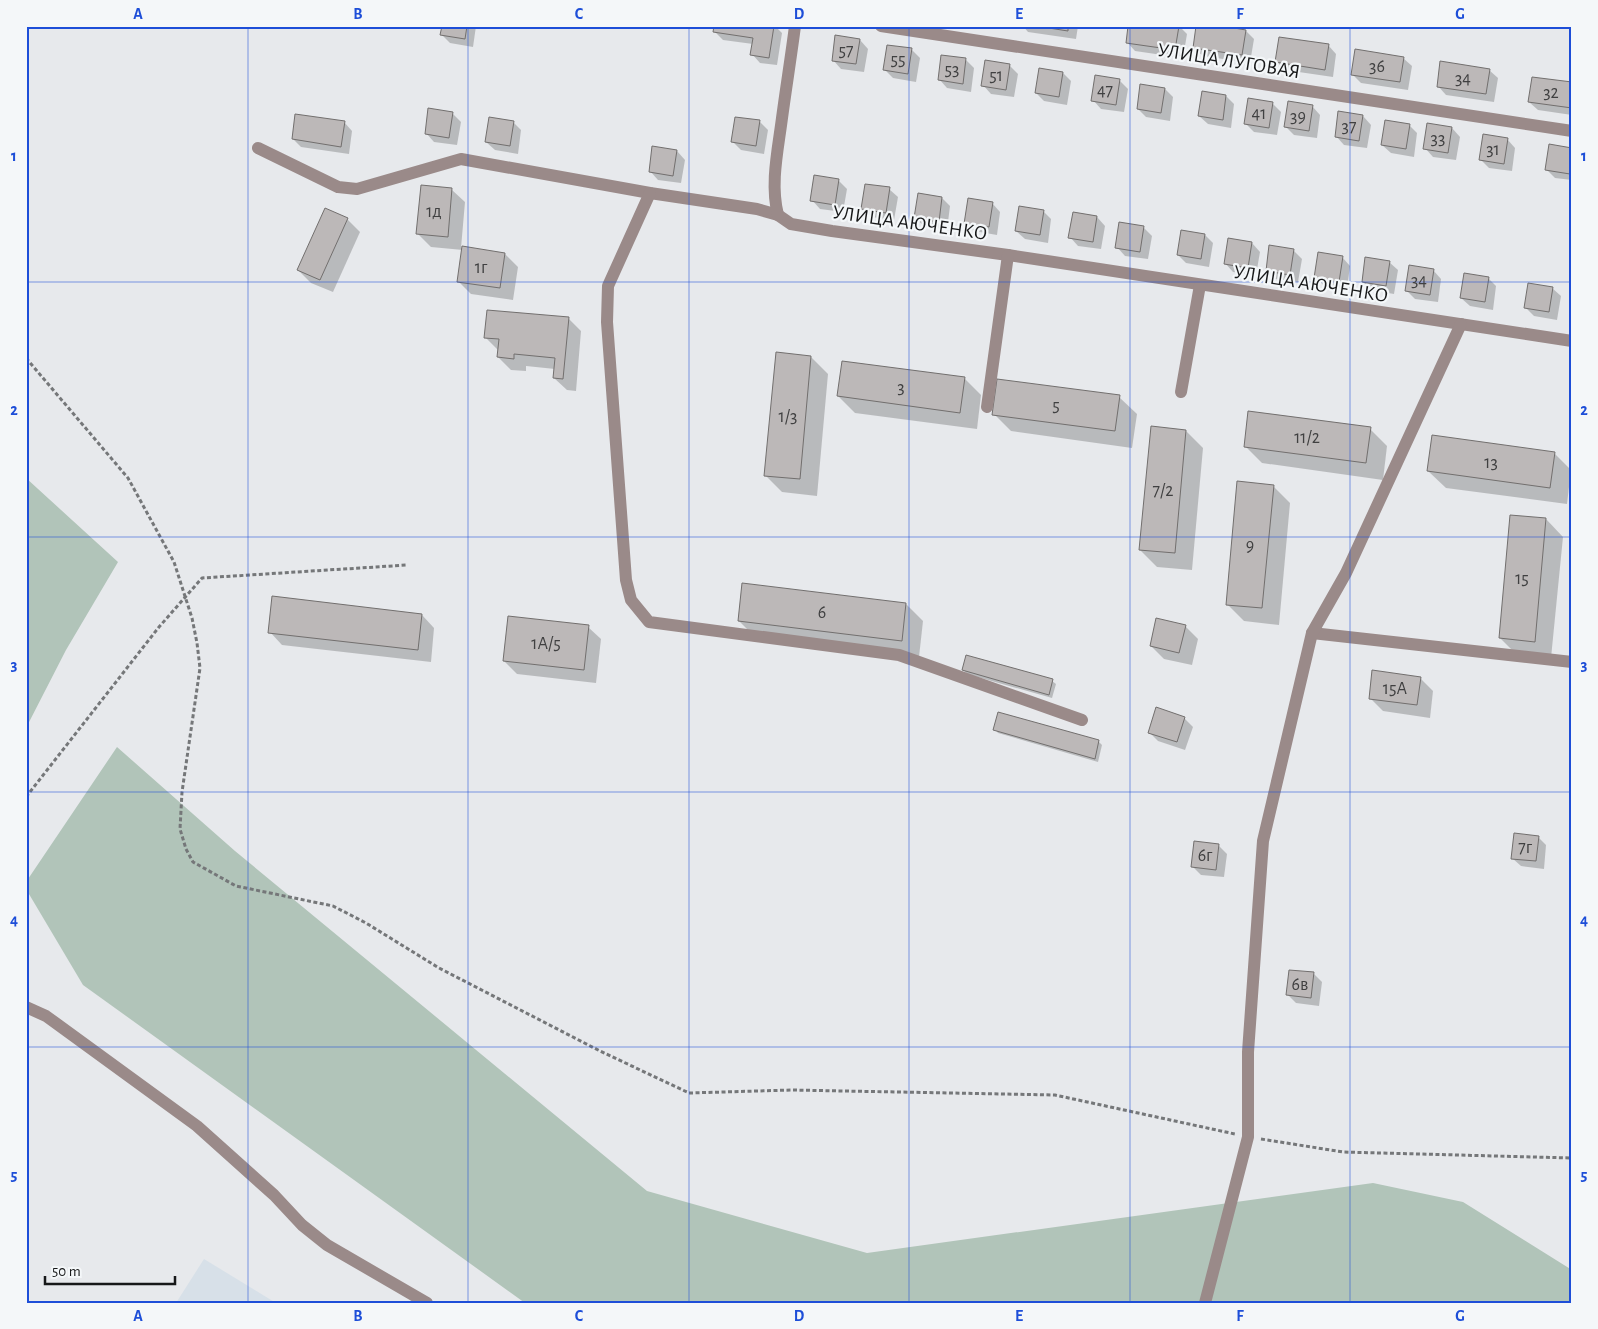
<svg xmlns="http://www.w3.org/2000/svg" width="1598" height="1329" viewBox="0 0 1598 1329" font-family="'Alegreya Sans',sans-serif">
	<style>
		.built { fill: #d7e0e8 }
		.green { fill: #b1c4b9 }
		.shadow { fill: #0003 }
		.building { fill: #bcb8b8; stroke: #726f6e }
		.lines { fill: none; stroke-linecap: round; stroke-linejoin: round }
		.path { stroke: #757779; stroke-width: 3; stroke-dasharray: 4 2.5; stroke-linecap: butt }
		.minor { stroke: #9a8a89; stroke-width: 12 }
		.grid { fill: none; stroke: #1d4ed8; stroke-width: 1; stroke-opacity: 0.55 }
		.labels { text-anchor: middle; stroke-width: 4.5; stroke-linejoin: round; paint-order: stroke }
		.number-label { font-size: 18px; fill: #404041 }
		.street-label { font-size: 20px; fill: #171819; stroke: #f4f7f9 }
		.neatline { fill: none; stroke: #1d4ed8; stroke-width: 2 }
		.grid-label { font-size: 16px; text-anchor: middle; font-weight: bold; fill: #1d4ed8 }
	</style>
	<rect width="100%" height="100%" fill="#e7e9ec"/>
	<path class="built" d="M204 1259 276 1303H176Z"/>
	<g class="green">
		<path d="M26 478 118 562 66 650 26 728Z"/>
		<path d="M117 747 235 851 647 1191 867 1253 1373 1183 1463 1202 1572 1270V1303H525L83 985 26 889V882Z"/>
	</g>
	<g class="shadow">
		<path d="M443 26H476L473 47 450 43 442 35Z"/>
		<path d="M716 26H775L782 33 777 65 760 63 752 54 753 44 723 40 715 32Z"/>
		<path d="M983 26H1004V29Z"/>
		<path d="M1023 26H1078L1076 39 1028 32Z"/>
		<path d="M1179 26 1187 34 1183 58 1135 51 1127 42Z"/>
		<path d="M1246 31 1254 39 1250 63 1203 56 1194 48Z"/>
		<path d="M860 40 868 49 864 72 841 69 833 60Z"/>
		<path d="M1328 45 1336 54 1333 77 1285 70 1277 62Z"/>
		<path d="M912 50 920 58 916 82 893 78 885 70Z"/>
		<path d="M1403 58 1412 66 1408 90 1361 83 1352 74Z"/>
		<path d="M966 60 974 68 971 92 947 88 939 79Z"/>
		<path d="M1009 65 1018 74 1014 97 991 94 983 85Z"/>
		<path d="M1489 70 1498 78 1494 102 1446 95 1438 86Z"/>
		<path d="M1063 73 1071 81 1067 105 1044 101 1036 93Z"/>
		<path d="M1119 80 1128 89 1124 112 1101 109 1093 100Z"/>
		<path d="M1572 84V115L1538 110 1529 102Z"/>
		<path d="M1165 89 1173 97 1170 121 1146 117 1138 109Z"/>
		<path d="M1226 96 1234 104 1231 128 1208 124 1199 116Z"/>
		<path d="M1272 103 1281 112 1277 135 1254 132 1246 124Z"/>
		<path d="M1312 106 1320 115 1317 138 1294 135 1285 126Z"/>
		<path d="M452 113 461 122 457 145 434 142 426 133Z"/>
		<path d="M1363 116 1371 125 1367 148 1344 145 1336 136Z"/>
		<path d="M759 121 768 130 764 154 741 150 733 142Z"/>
		<path d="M344 122 352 131 349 154 301 147 293 139Z"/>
		<path d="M513 122 521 130 518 154 495 150 486 142Z"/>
		<path d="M1409 125 1417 133 1414 157 1391 153 1382 145Z"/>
		<path d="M1452 128 1460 137 1456 160 1433 157 1425 148Z"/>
		<path d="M1507 139 1515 148 1512 171 1489 168 1480 159Z"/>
		<path d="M1572 149V180L1555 178 1546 169Z"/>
		<path d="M677 151 685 160 681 183 658 180 650 171Z"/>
		<path d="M838 180 847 189 843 212 820 209 812 200Z"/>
		<path d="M422 187 452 190 465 202 461 248 505 254 518 267 513 300 471 294 458 281 463 250 431 247 418 234Z"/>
		<path d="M889 189 898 197 894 220 871 217 863 209Z"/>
		<path d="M942 198 950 206 947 230 924 226 915 218Z"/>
		<path d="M992 203 1000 212 997 235 974 231 965 223Z"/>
		<path d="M1043 211 1051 219 1048 243 1025 239 1016 231Z"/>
		<path d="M1097 217 1105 226 1101 249 1078 246 1070 237Z"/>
		<path d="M347 219 360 232 333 292 311 283 298 270Z"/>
		<path d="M1143 227 1152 236 1148 259 1125 256 1117 247Z"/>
		<path d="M1205 235 1213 243 1209 267 1186 263 1178 255Z"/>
		<path d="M1252 243 1260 252 1256 275 1233 272 1225 263Z"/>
		<path d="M1293 250 1302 259 1298 282 1275 279 1267 270Z"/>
		<path d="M1342 257 1350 266 1347 289 1324 286 1316 277Z"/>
		<path d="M1389 262 1398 270 1394 294 1371 290 1363 282Z"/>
		<path d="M1433 270 1441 279 1438 302 1415 299 1406 290Z"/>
		<path d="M1488 278 1496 286 1493 310 1470 306 1461 298Z"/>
		<path d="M1552 288 1561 296 1557 320 1534 316 1526 308Z"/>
		<path d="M568 318 581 331 576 391 567 390 554 378 555 369 526 366V371L511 370 498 357 499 351 486 338Z"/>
		<path d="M811 357 828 374 817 496 782 492 765 475Z"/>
		<path d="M964 378 981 395 977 429 855 413 838 396Z"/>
		<path d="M1119 397 1137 414 1132 448 1011 431 994 414Z"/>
		<path d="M1370 429 1387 446 1383 480 1262 463 1245 446Z"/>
		<path d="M1186 431 1203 448 1192 570 1157 567 1140 550Z"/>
		<path d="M1554 453 1571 470 1567 504 1446 488 1428 471Z"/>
		<path d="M1273 486 1290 503 1279 625 1244 621 1227 604Z"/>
		<path d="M1546 519 1563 537 1551 658 1517 655 1500 638Z"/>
		<path d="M906 604 923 621 919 657 756 638 739 621Z"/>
		<path d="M422 615 434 628 431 662 282 645 270 632Z"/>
		<path d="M1185 626 1198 639 1192 665 1164 659 1151 646Z"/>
		<path d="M588 627 601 639 596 683 517 674 504 661Z"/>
		<path d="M963 670 1052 681 1056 684 1052 698 967 674Z"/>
		<path d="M1420 678 1433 691 1430 718 1383 711 1370 698Z"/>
		<path d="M1184 718 1193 727 1185 750 1158 741 1149 732Z"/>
		<path d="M995 729 1098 741 1102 745 1098 762 998 733Z"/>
		<path d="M1538 837 1546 845 1544 869 1521 866 1512 858Z"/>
		<path d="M1218 845 1227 854 1224 877 1201 875 1192 866Z"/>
		<path d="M1314 974 1322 982 1319 1006 1296 1003 1288 995Z"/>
	</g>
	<g class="building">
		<path d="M442 26H467L465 39 440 35Z"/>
		<path d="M714 26H774L769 58 750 55 753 38 713 32Z"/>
		<path d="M1036 26H1068V31Z"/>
		<path d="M1128 26H1179L1175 50 1126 43Z"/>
		<path d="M1196 26H1222L1246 30 1242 55 1193 48Z"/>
		<path d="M835 35 860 39 856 64 832 61Z"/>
		<path d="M1279 37 1329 44 1325 70 1275 62Z"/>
		<path d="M887 45 912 48 908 74 883 70Z"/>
		<path d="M1355 49 1404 57 1400 82 1351 75Z"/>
		<path d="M941 55 966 58 963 84 938 80Z"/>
		<path d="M985 60 1010 64 1006 90 981 86Z"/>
		<path d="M1440 61 1490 69 1486 94 1437 87Z"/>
		<path d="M1039 68 1063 72 1059 97 1035 93Z"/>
		<path d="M1095 75 1120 79 1116 105 1091 101Z"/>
		<path d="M1532 77 1572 82V108L1528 102Z"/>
		<path d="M1140 84 1165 88 1161 113 1137 109Z"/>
		<path d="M1202 91 1226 95 1223 120 1198 116Z"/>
		<path d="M1248 98 1273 102 1269 128 1244 124Z"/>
		<path d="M1288 101 1313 105 1309 131 1284 127Z"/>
		<path d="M428 108 453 112 449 138 425 134Z"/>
		<path d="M1338 111 1363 115 1359 141 1335 137Z"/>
		<path d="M295 114 345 121 341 147 292 139Z"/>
		<path d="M489 117 514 121 510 146 485 142Z"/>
		<path d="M735 117 760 120 756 146 731 142Z"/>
		<path d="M1385 120 1410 124 1406 149 1381 145Z"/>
		<path d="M1427 123 1452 127 1448 153 1423 149Z"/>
		<path d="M1483 134 1508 138 1504 164 1479 160Z"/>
		<path d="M1549 144 1572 148 1570 174 1545 170Z"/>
		<path d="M652 146 677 150 673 176 649 172Z"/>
		<path d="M814 175 839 179 835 205 810 201Z"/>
		<path d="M865 184 890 187 886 213 861 209Z"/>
		<path d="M421 185 452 188 448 237 416 234Z"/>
		<path d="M918 193 942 197 939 222 914 218Z"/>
		<path d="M968 198 993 202 989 227 964 224Z"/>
		<path d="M1019 206 1044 210 1040 235 1015 231Z"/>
		<path d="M325 208 348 218 320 280 297 270Z"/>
		<path d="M1073 212 1097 216 1093 242 1068 238Z"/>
		<path d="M1119 222 1144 226 1140 252 1115 248Z"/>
		<path d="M1181 230 1205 234 1201 259 1177 255Z"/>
		<path d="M1228 238 1252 242 1248 268 1224 264Z"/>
		<path d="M1269 245 1294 249 1290 275 1266 271Z"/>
		<path d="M462 246 505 253 500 288 457 282Z"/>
		<path d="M1318 252 1343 256 1339 282 1314 278Z"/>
		<path d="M1365 257 1390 261 1386 286 1362 282Z"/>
		<path d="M1409 265 1434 269 1430 295 1405 291Z"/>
		<path d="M1464 273 1489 277 1485 302 1460 298Z"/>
		<path d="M1528 283 1553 287 1549 312 1524 308Z"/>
		<path d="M487 310 569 317 563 379 553 378 555 358 514 354V359L497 357 499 339 484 338Z"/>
		<path d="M776 352 811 356 800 479 764 476Z"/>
		<path d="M842 361 965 377 960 413 837 396Z"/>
		<path d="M997 379 1120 395 1115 431 992 415Z"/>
		<path d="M1248 411 1371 427 1366 463 1244 447Z"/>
		<path d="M1151 426 1186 430 1175 553 1139 550Z"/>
		<path d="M1432 435 1555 452 1550 488 1427 471Z"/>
		<path d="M1237 481 1274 485 1262 608 1226 605Z"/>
		<path d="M1510 515 1546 518 1535 642 1499 638Z"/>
		<path d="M742 583 906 603 902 641 738 621Z"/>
		<path d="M272 596 422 614 418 650 268 633Z"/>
		<path d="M508 616 589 625 584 670 503 661Z"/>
		<path d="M1156 618 1186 625 1179 653 1150 646Z"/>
		<path d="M966 655 1053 679 1049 695 962 670Z"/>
		<path d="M1372 670 1421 677 1417 705 1369 699Z"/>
		<path d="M1156 707 1185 717 1177 742 1148 733Z"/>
		<path d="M998 712 1099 740 1095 759 993 730Z"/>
		<path d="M1514 833 1539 836 1536 861 1511 859Z"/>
		<path d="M1194 841 1219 844 1216 870 1191 867Z"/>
		<path d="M1289 970 1314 972 1311 998 1286 995Z"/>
	</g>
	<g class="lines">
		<g class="path">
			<path d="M26 358 128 478 174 562 192 618 197 643 200 668 182 792 180 829 186 849 193 862 236 886 333 906 366 923 439 968 600 1051 689 1093 792 1090 1055 1095 1235 1134"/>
			<path d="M26 797 159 627 202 578 407 565"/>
			<path d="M1261 1139 1343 1152 1572 1158"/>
		</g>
		<g class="minor">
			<path d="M881 26 1572 131"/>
			<path d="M258 148 338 187 357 189 461 159 650 193 757 209 778 215 791 224 832 231 1008 255 1572 341"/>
			<path d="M650 193 608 286 607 322 626 580 631 600 649 622 899 655 1082 720"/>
			<path d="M778 215C770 184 778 150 782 118 786 88 791 57 795 26"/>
			<path d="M1181 392 1200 285"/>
			<path d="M987 407 1008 255"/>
			<path d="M1312 633 1572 662"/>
			<path d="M26 1007 46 1016 197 1126 274 1195 302 1225 327 1245 427 1303"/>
			<path d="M1205 1303 1248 1137V1052L1263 841 1312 633 1346 573 1461 324"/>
		</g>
	</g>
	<path class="grid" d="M248 26V1303M468 26V1303M689 26V1303M909 26V1303M1130 26V1303M1350 26V1303M26 282H1572M26 537H1572M26 792H1572M26 1047H1572"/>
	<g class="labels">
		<g class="number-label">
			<text x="846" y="56">57</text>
			<text x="898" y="65">55</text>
			<text x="1377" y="72">36</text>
			<text x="952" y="75">53</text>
			<text x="996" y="81">51</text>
			<text x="1463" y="84">34</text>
			<text x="1105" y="96">47</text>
			<text x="1551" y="98">32</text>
			<text x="1259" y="119">41</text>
			<text x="1298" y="122">39</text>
			<text x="1349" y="132">37</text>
			<text x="1438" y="144">33</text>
			<text x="1493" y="155">31</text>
			<text x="434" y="217">1д</text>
			<text x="481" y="273">1г</text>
			<text x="1419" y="286">34</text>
			<text x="901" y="393">3</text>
			<text x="1056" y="411">5</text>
			<text x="788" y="422">1/3</text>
			<text x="1307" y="443">11/2</text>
			<text x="1491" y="468">13</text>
			<text x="1163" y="496">7/2</text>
			<text x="1250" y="551">9</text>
			<text x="1522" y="584">15</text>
			<text x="822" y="618">6</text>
			<text x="546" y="649">1А/5</text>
			<text x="1395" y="694">15А</text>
			<text x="1525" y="853">7г</text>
			<text x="1205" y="861">6г</text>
			<text x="1300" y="990">6в</text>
		</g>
		<g class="street-label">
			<text transform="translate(1229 60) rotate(9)" y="7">УЛИЦА ЛУГОВАЯ</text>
			<text transform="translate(910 222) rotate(8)" y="7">УЛИЦА АЮЧЕНКО</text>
			<text transform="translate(1311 283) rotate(9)" y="7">УЛИЦА АЮЧЕНКО</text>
		</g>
	</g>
	<rect width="1598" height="1329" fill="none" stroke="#f4f7f9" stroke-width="55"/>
	<path d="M45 1276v8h130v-8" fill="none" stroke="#171819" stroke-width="2.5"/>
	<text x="52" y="1276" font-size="15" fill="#171819" stroke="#f4f7f9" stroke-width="4" paint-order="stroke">50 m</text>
	<rect x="28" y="28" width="1542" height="1274" class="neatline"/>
	<g class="grid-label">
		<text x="138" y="19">A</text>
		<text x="358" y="19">B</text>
		<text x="579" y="19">C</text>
		<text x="799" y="19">D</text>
		<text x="1019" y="19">E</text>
		<text x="1240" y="19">F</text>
		<text x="1460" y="19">G</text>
		<text x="14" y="161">1</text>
		<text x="1584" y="161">1</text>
		<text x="14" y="415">2</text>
		<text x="1584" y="415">2</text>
		<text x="14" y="670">3</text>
		<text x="1584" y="670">3</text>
		<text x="14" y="925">4</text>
		<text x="1584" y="925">4</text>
		<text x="14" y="1180">5</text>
		<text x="1584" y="1180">5</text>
		<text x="138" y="1321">A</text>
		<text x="358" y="1321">B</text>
		<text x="579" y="1321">C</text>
		<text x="799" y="1321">D</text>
		<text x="1019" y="1321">E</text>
		<text x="1240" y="1321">F</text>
		<text x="1460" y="1321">G</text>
	</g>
</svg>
